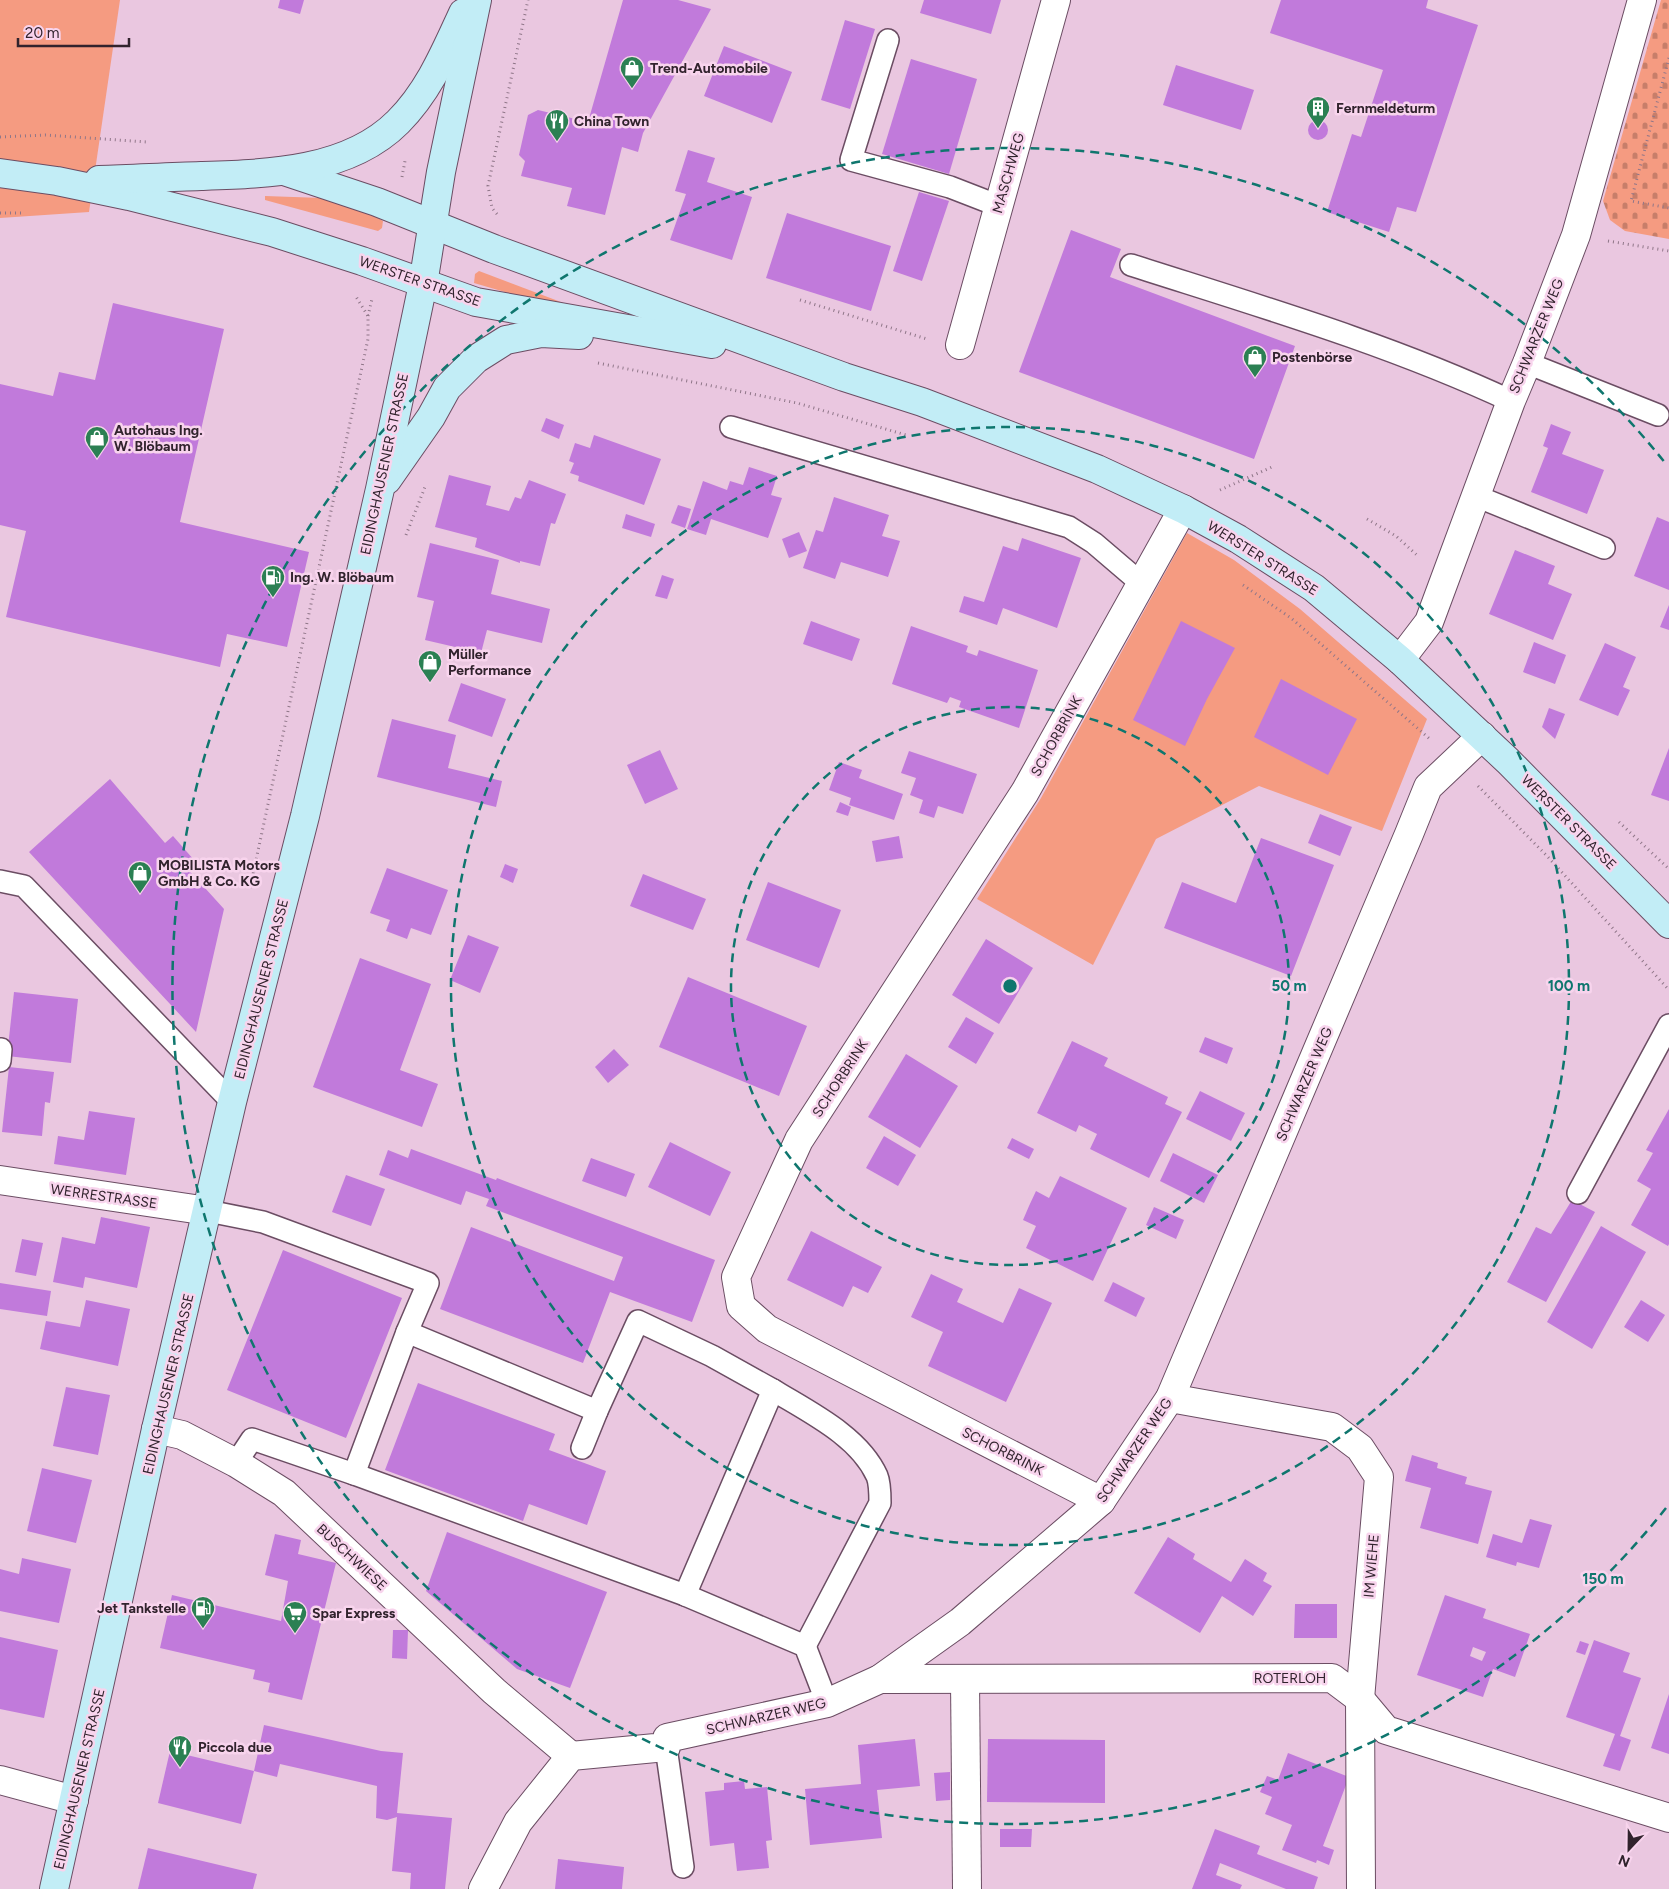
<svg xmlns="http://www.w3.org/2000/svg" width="1669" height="1889" viewBox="0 0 1669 1889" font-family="Figtree,sans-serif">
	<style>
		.grass { fill: #f59b81 }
		.cemetery { fill: url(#cemetery-stones) }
		.building { fill: #c17adb; fill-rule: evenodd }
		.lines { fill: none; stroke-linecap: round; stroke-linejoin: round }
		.service-casing { stroke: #6b4d63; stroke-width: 24 }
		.minor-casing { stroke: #6b4d63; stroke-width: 30 }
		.secondary-casing { stroke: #6b4d63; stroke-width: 30 }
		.path { stroke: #8f7688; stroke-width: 3; stroke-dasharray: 1 4; stroke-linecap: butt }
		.service { stroke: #fff; stroke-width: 21 }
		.minor { stroke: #fff; stroke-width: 28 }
		.secondary { stroke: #c2edf6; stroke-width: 28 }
		.ring { fill: none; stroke: #0f766e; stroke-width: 2.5; stroke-dasharray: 9 6 }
		.labels { text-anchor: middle; stroke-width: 5; stroke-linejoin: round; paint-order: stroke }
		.poi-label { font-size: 14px; font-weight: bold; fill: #31232d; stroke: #f8d4ed; text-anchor: start }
		.street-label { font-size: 14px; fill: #31232d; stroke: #f8d4ed }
		.centre { fill: #0f766e; stroke: #f8d4ed; stroke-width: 2.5 }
		.ring-label { font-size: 15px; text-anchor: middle; font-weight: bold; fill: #0f766e; stroke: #f8d4ed; stroke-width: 5; stroke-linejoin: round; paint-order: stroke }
	</style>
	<defs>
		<pattern id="cemetery-stones" width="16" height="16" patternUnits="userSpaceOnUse" patternTransform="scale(1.25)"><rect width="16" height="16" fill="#f59b81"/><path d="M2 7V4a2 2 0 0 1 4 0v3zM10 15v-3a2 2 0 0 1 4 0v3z" fill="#c77e6a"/></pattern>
	</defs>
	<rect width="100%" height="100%" fill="#eac7e0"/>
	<g class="grass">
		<path d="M0 0H120L89 212 0 218Z"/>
		<path d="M265 196 322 198 353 204 383 221 382 228 378 231 265 200Z"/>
		<path d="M479 271 582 310 580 314 474 283 475 274Z"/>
		<path d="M1187 533 1234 560 1300 609 1427 719 1382 831 1259 786 1156 839 1093 965 977 899 1041 798Z"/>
	</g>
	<path class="cemetery" d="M1661 0H1669V239L1625 231 1610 220 1603 201Z"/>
	<g class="building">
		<path d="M280 0H304L300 14 278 8Z"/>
		<path d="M623 0H678L711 9 643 133 638 152 622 147 605 215 567 206 572 188 521 176 525 161 519 155 528 115 538 110 588 122Z"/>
		<path d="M924 0H1001L991 34 920 13Z"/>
		<path d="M1281 0H1428L1426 8 1478 25 1416 212 1397 207 1389 232 1327 212 1352 134 1361 137 1383 70 1270 33Z"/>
		<path d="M845 20 875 29 850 109 821 100Z"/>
		<path d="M724 46 792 72 772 123 704 96Z"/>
		<path d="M911 59 977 79 949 174 882 154Z"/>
		<path d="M1176 65 1254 90 1241 130 1163 105Z"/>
		<circle cx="1318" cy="130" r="10"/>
		<path d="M688 150 715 158 707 182 752 197 732 260 670 240 686 194 675 191Z"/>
		<path d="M919 192 949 201 922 281 893 271Z"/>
		<path d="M787 213 891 246 871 311 766 278Z"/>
		<path d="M1071 230 1121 249 1110 277 1295 346 1254 459 1019 372Z"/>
		<path d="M113 303 224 329 180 522 309 552 287 647 227 634 220 667 6 617 26 531 0 525V384L53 396 59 372 95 380Z"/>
		<path d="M546 418 564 425 559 439 541 431Z"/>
		<path d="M1551 424 1571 432 1562 454 1604 470 1587 514 1531 492 1548 448 1543 446Z"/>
		<path d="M594 435 661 459 644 505 578 481 579 476 570 473 574 463 569 461 575 443 590 448Z"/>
		<path d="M749 467 777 476 771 495 782 498 768 538 711 519 706 535 687 529 703 481 727 490 730 481 743 485Z"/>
		<path d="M449 475 491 486 486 505 509 511 515 497 521 499 529 480 566 494 555 524 551 523 540 566 520 561V563L475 547 477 538 435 527Z"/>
		<path d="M834 497 889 515 882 536 900 541 888 577 841 562 835 579 803 568 816 530 823 532Z"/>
		<path d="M678 505 691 509 685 528 671 523Z"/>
		<path d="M626 514 655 524 651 537 622 528Z"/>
		<path d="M1657 517 1669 522V590L1634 576Z"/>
		<path d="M799 532 807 551 789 558 782 539Z"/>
		<path d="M1022 538 1081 558 1057 628 1003 608 997 625 959 612 964 596 984 602 1003 546 1018 551Z"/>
		<path d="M430 543 499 560 491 594 550 609 542 643 487 630 481 653 425 640 434 601 417 597Z"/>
		<path d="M1515 550 1555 566 1548 584 1572 594 1553 640 1489 614Z"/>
		<path d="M662 575 674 579 667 599 655 596Z"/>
		<path d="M1669 605V630L1660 627Z"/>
		<path d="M811 621 860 639 852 661 803 644Z"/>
		<path d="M1181 621 1235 648 1207 699 1185 746 1133 720Z"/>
		<path d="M911 626 968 646 966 652 977 656 979 650 1038 670 1019 728 959 707 961 701 950 697 947 703 892 684Z"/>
		<path d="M1534 642 1566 655 1555 684 1523 672Z"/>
		<path d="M1605 643 1636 657 1623 687 1630 690 1618 716 1579 700Z"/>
		<path d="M1281 679 1357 719 1328 775 1254 737Z"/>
		<path d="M461 683 506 699 492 737 448 721Z"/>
		<path d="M1549 708 1565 714 1555 739 1542 727Z"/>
		<path d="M392 719 456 735 448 768 502 781 496 807 377 777Z"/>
		<path d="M1669 748V801L1651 795Z"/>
		<path d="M660 750 678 789 645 804 627 765Z"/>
		<path d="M909 751 977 774 963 814 938 806 934 818 919 813 923 800 910 795 916 778 901 773Z"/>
		<path d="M839 762 862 770 859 778 903 794 894 820 849 805 851 798 829 790Z"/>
		<path d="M110 779 165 843 173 836 194 860 186 867 224 909 196 1032 29 852Z"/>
		<path d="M840 802 851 807 848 816 836 812Z"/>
		<path d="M1320 814 1352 827 1340 856 1308 843Z"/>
		<path d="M899 836 903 858 876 862 872 841Z"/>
		<path d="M1261 838 1334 865 1291 976 1164 928 1182 882 1236 903Z"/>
		<path d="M505 864 518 869 513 883 500 877Z"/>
		<path d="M387 868 448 890 431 935 411 928 407 939 386 931 390 920 370 913Z"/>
		<path d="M643 874 706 899 693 930 630 906Z"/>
		<path d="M768 882 841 910 819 968 746 940Z"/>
		<path d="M468 935 499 947 480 993 450 980Z"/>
		<path d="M986 939 1033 968 999 1024 952 995Z"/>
		<path d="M360 958 431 984 400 1070 438 1084 422 1127 313 1087Z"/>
		<path d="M688 977 807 1026 779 1096 659 1047Z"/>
		<path d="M14 992 78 999 71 1063 7 1056Z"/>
		<path d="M966 1017 994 1033 976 1064 948 1047Z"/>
		<path d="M1205 1037 1233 1048 1227 1064 1199 1052Z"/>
		<path d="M1072 1041 1108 1058 1104 1066 1168 1097 1165 1104 1182 1112 1149 1178 1090 1149 1097 1134 1079 1125 1076 1132 1037 1113Z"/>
		<path d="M614 1049 629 1065 608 1083 595 1067Z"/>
		<path d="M906 1054 958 1086 920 1148 868 1117Z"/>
		<path d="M9 1067 54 1072 50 1103 45 1102 42 1136 2 1132Z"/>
		<path d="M1200 1091 1245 1113 1231 1141 1186 1119Z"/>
		<path d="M1669 1109V1244L1668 1246 1631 1225 1651 1189 1637 1181 1653 1153 1646 1150Z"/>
		<path d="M89 1111 135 1118 126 1175 54 1164 58 1136 84 1140Z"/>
		<path d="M884 1136 916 1155 898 1186 866 1168Z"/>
		<path d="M1012 1138 1034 1149 1029 1159 1007 1148Z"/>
		<path d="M670 1142 731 1172 710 1216 648 1187Z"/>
		<path d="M411 1149 496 1180 497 1178 715 1260 692 1322 610 1292 583 1363 440 1309 471 1227 614 1281 623 1257 486 1206 489 1199 466 1191 461 1205 379 1175 388 1150 408 1158Z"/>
		<path d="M1173 1153 1218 1175 1204 1203 1160 1181Z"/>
		<path d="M591 1158 635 1174 626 1197 582 1181Z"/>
		<path d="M346 1175 385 1189 371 1226 332 1212Z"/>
		<path d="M1060 1176 1127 1208 1093 1281 1026 1248 1036 1226 1023 1220 1029 1206 1036 1191 1049 1198Z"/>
		<path d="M1572 1200 1595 1212 1546 1302 1507 1282 1536 1227 1551 1234Z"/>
		<path d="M1154 1207 1184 1220 1176 1239 1146 1225Z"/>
		<path d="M101 1217 150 1227 137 1288 85 1277 83 1288 53 1282 62 1237 95 1244Z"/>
		<path d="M1601 1226 1646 1252 1592 1349 1547 1322Z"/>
		<path d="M811 1231 882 1267 868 1293 853 1286 843 1307 787 1280Z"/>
		<path d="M22 1239 43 1243 36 1276 15 1272Z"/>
		<path d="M283 1250 402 1298 346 1438 227 1390Z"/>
		<path d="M931 1274 963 1289 957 1302 1003 1323 1019 1288 1052 1303 1006 1402 928 1366 943 1332 911 1317Z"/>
		<path d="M1113 1282 1145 1298 1136 1317 1104 1301Z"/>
		<path d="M0 1283 51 1291 47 1316 0 1309Z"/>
		<path d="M86 1300 130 1309 118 1366 40 1349 46 1321 80 1327Z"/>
		<path d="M1641 1300 1665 1315 1648 1342 1624 1327Z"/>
		<path d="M418 1383 555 1434 549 1450 606 1471 587 1525 529 1504 523 1521 385 1470Z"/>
		<path d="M66 1387 110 1395 98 1455 53 1446Z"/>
		<path d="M1412 1455 1438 1463 1437 1468 1467 1477 1465 1484 1492 1491 1478 1544 1420 1528 1431 1488 1405 1481Z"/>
		<path d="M42 1468 92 1480 76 1543 27 1531Z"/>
		<path d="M1530 1519 1552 1525 1539 1568 1517 1562 1516 1566 1486 1557 1493 1534 1522 1543Z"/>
		<path d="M447 1532 607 1592 570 1688 517 1669 426 1591Z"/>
		<path d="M275 1534 301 1540 298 1554 336 1563 302 1700 268 1692 270 1683 253 1679 255 1670 160 1648 172 1595 281 1621 288 1581 265 1575Z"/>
		<path d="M1168 1537 1195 1554 1193 1559 1231 1582 1245 1559 1267 1573 1263 1581 1272 1586 1253 1616 1222 1596 1200 1633 1134 1593Z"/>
		<path d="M22 1558 71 1569 59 1623 0 1611V1569L19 1574Z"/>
		<path d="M1445 1595 1486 1609 1483 1618 1530 1634 1515 1677 1493 1669 1483 1697 1417 1675ZM1473 1647 1486 1652 1482 1661 1470 1656Z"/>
		<path d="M1295 1604H1337V1638H1294Z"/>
		<path d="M393 1630H408L407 1659 392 1658Z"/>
		<path d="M0 1637 58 1650 44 1718 0 1709Z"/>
		<path d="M1594 1640 1630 1653 1623 1672 1641 1678 1620 1736 1631 1740 1620 1771 1603 1766 1615 1734 1566 1717Z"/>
		<path d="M1580 1641 1589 1644 1585 1655 1576 1652Z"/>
		<path d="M1669 1694V1754L1651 1748Z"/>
		<path d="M264 1725 381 1751 403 1753 397 1813 452 1818 445 1889H410L411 1873 392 1871 397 1817 387 1820 376 1818 377 1786 280 1764 277 1777 254 1771Z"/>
		<path d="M915 1739 920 1786 877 1790 882 1838 810 1845 805 1789 861 1784 858 1745Z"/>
		<path d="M988 1739 1105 1740V1803L987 1802Z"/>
		<path d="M170 1751 254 1771 241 1824 158 1803Z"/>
		<path d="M1288 1753 1349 1777 1323 1846 1334 1850 1329 1865 1317 1860 1316 1863 1282 1850 1292 1825 1265 1814 1272 1797 1260 1792 1267 1776 1278 1780Z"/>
		<path d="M950 1772V1800L936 1801 934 1773Z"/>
		<path d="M744 1781 745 1789 767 1787 772 1840 766 1841 769 1868 737 1871 734 1843 710 1846 705 1792 724 1790V1783Z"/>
		<path d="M1000 1829H1032L1031 1847H1000Z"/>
		<path d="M1215 1829 1260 1846 1257 1854 1318 1877 1314 1889H1286L1220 1863 1216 1875 1242 1885 1240 1889H1192Z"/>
		<path d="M148 1848 257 1874 253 1889H138Z"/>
		<path d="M558 1859 624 1867 622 1889H555Z"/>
	</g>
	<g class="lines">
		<g class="service-casing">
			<g id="service">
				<path d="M888 40 851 160 950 187 999 206"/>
				<path d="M1131 265C1259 306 1389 344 1511 401"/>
				<path d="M1527 363 1658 415"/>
				<path d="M731 427 1069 527 1094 543 1142 584"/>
				<path d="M1476 496 1604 548"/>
				<path d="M0 881 24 886 232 1102"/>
				<path d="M0 1061 1 1049"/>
				<path d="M1578 1193 1669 1025"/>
				<path d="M208 1211 263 1222 428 1283 407 1332 354 1474 252 1439 236 1463"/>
				<path d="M407 1332 597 1411 638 1321 712 1356 773 1390"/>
				<path d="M582 1448 597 1411"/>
				<path d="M354 1474 685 1595 805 1646 827 1703"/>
				<path d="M685 1595 773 1390C809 1412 859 1436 877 1476 880 1483 880 1494 880 1503L805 1646"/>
				<path d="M666 1747 683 1867"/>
			</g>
		</g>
		<g class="minor-casing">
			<g id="minor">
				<path d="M960 345 1056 0"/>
				<path d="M1400 660 1429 622 1511 401 1527 363 1576 235 1642 0"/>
				<path d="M0 1180 208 1211"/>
				<path d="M1170 1398 1332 1427 1360 1448 1379 1477 1360 1699 1361 1889"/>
				<path d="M156 1429 182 1435 236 1463 284 1493 494 1691 571 1756"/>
				<path d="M1101 1501 767 1329 741 1306 736 1277 799 1140 1025 792 1183 509"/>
				<path d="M880 1679 1332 1678 1360 1699 1386 1730 1669 1818"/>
				<path d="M965 1680 967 1889"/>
				<path d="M0 1780 74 1800"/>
				<path d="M483 1889 518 1822 571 1756 666 1747 667 1738 827 1703 880 1679 960 1622 1101 1501 1170 1398 1409 834 1428 787 1482 736"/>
			</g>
		</g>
		<g class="secondary-casing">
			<g id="secondary">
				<path d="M284 171 377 202 494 249 844 377 922 402 1097 469 1183 509 1238 539 1314 588 1400 660 1508 761 1669 924"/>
				<path d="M0 173 57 181 129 196 272 232 362 261 476 302 712 344"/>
				<path d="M99 180C133 179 167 177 201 176 267 174 348 172 398 122 429 91 445 52 463 13"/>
				<path d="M387 480 431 417 447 388 476 359 506 340 541 333 579 335"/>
				<path d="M54 1889 156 1429 232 1102 305 816 380 489 423 284 441 172 477 0"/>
			</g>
		</g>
		<g class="path">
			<path d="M1669 58 1631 201 1669 208"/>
			<path d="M0 137 45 135 147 142"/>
			<path d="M402 177 405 161"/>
			<path d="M0 213H24"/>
			<path d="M497 214 492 208 488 186 528 0"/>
			<path d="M1608 241 1669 251"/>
			<path d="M800 300 927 339"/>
			<path d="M368 316 372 299"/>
			<path d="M598 363 797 403 906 435"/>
			<path d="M1220 490 1272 467"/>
			<path d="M1367 519 1396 536 1419 557"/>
			<path d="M406 535 425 487"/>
			<path d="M1243 585 1291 618 1431 740"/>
			<path d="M1478 786 1548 857 1669 990"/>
			<path d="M1619 822 1669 869"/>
			<path d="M250 888 368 339V316L355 295"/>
		</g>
		<use href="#service" class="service"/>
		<use href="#minor" class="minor"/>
		<use href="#secondary" class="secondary"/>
	</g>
	<g class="ring">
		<circle cx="1010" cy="986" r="279"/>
		<circle cx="1010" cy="986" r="559"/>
		<path d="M1666 1508A838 838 0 1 1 1666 464"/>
	</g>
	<defs>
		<g id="shop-pin" transform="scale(1.25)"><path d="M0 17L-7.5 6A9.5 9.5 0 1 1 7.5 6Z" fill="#2b8053" stroke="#f8d4ed"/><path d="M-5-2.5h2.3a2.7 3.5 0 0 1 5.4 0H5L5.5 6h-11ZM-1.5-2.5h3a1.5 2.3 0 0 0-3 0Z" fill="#fff"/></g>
		<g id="building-pin" transform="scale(1.25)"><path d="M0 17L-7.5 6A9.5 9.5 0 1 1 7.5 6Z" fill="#2b8053" stroke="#f8d4ed"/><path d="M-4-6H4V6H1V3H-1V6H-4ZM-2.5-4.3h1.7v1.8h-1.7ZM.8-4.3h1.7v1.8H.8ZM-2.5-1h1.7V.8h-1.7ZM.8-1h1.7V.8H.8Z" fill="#fff"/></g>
		<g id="restaurant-pin" transform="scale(1.25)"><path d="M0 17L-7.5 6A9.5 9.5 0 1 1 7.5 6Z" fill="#2b8053" stroke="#f8d4ed"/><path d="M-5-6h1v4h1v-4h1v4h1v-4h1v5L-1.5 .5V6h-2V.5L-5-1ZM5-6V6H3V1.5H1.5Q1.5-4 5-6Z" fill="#fff"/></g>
		<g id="fuel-pin" transform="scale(1.25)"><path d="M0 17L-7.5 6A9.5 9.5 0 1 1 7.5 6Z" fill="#2b8053" stroke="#f8d4ed"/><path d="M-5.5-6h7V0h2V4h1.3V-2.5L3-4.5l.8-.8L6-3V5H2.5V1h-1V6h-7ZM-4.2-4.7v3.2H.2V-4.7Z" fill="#fff"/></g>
		<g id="supermarket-pin" transform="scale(1.25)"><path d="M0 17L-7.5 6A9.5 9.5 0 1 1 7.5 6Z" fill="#2b8053" stroke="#f8d4ed"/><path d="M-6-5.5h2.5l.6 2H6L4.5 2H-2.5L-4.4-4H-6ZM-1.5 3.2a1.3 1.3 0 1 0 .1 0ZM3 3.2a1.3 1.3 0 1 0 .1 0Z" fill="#fff"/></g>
	</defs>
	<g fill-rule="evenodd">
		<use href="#shop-pin" x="632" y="68"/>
		<use href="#building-pin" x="1318" y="108"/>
		<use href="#restaurant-pin" x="557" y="121"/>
		<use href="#shop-pin" x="1255" y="357"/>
		<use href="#shop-pin" x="97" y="438"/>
		<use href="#fuel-pin" x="273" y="577"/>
		<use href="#shop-pin" x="430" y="662"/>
		<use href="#shop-pin" x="140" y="873"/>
		<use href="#fuel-pin" x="203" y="1608"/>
		<use href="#supermarket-pin" x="295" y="1613"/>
		<use href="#restaurant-pin" x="180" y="1747"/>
	</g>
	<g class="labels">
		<g class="poi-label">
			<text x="650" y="73">Trend-Automobile</text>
			<text x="1336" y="113">Fernmeldeturm</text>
			<text x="574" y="126">China Town</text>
			<text x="1272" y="362">Postenbörse</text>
			<text x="114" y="435">Autohaus Ing.<tspan x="114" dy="16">W. Blöbaum</tspan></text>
			<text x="290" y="582">Ing. W. Blöbaum</text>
			<text x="448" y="659">Müller<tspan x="448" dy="16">Performance</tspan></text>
			<text x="158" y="870">MOBILISTA Motors<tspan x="158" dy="16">GmbH &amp; Co. KG</tspan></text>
			<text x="186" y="1613" text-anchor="end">Jet Tankstelle</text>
			<text x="312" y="1618">Spar Express</text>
			<text x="198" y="1752">Piccola due</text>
		</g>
		<g class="street-label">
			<text transform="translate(1008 173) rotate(-74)" y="5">MASCHWEG</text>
			<text transform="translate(420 281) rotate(19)" y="5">WERSTER STRASSE</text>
			<text transform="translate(1536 336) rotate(-68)" y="5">SCHWARZER WEG</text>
			<text transform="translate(384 464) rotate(-78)" y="5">EIDINGHAUSENER STRASSE</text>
			<text transform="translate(1263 558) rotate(32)" y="5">WERSTER STRASSE</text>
			<text transform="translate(1056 736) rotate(-61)" y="5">SCHORBRINK</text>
			<text transform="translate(1569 822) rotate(45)" y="5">WERSTER STRASSE</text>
			<text transform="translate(261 989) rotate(-76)" y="5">EIDINGHAUSENER STRASSE</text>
			<text transform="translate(840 1078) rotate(-57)" y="5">SCHORBRINK</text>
			<text transform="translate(1304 1084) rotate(-67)" y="5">SCHWARZER WEG</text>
			<text transform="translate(104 1196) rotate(8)" y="5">WERRESTRASSE</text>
			<text transform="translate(168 1384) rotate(-77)" y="5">EIDINGHAUSENER STRASSE</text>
			<text transform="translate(1134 1450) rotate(-56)" y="5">SCHWARZER WEG</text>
			<text transform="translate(1003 1451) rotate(27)" y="5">SCHORBRINK</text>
			<text transform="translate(352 1557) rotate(43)" y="5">BUSCHWIESE</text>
			<text transform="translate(1371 1566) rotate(-85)" y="5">IM WIEHE</text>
			<text x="1290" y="1683">ROTERLOH</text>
			<text transform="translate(766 1716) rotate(-13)" y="5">SCHWARZER WEG</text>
			<text transform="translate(79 1779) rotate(-77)" y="5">EIDINGHAUSENER STRASSE</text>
		</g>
	</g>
	<circle cx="1010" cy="986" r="8" class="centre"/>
	<g class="ring-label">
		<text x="1289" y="991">50 m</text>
		<text x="1569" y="991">100 m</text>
		<text x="1603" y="1584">150 m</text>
	</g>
	<g transform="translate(1629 1849) rotate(202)" stroke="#f8d4ed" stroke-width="4" paint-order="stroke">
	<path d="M0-4L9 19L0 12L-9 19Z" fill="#31232d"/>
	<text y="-8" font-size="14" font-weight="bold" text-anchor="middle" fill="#31232d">N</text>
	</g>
	<path d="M18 38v8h111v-8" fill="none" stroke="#31232d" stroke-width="2.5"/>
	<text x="25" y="38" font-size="15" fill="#31232d" stroke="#f8d4ed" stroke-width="4" paint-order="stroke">20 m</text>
</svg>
